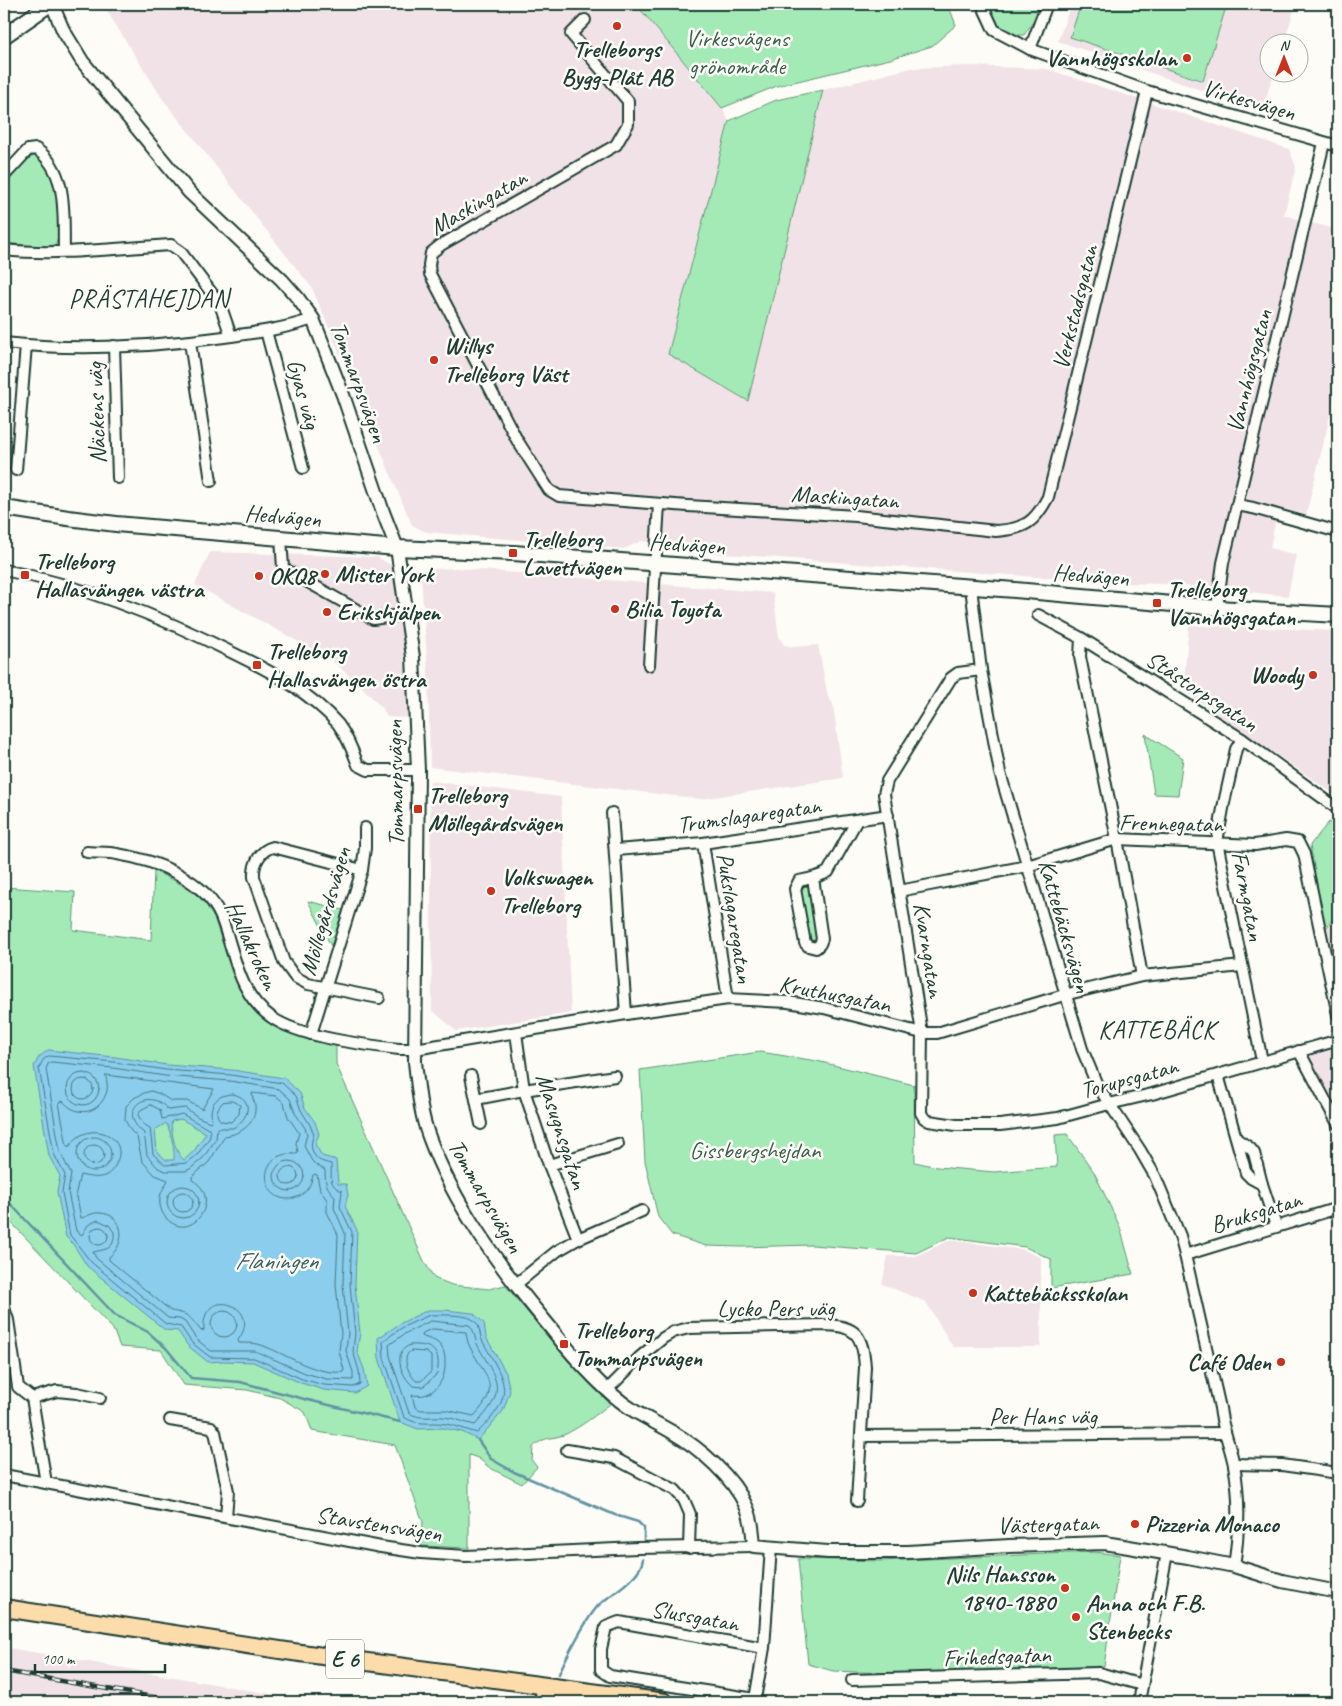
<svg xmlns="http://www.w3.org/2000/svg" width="1342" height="1706" viewBox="0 0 1342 1706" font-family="Caveat,sans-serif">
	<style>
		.built { fill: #f1e2e7 }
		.green { fill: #a4eab7; stroke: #629476 }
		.water { fill: #8bcded; stroke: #6093a3; fill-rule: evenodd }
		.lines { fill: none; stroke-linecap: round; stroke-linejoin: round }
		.shore { stroke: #4a777e; stroke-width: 1 }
		.stream { stroke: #6093a3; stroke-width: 2.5 }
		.minor-casing { stroke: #1f3d34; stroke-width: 14 }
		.tertiary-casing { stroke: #1f3d34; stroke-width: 16 }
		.secondary-casing { stroke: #1f3d34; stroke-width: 18 }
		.primary-casing { stroke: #1f3d34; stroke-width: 20 }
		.trunk-casing { stroke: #1f3d34; stroke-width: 20 }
		.minor { stroke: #fdfcf7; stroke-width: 10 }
		.tertiary { stroke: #fdfcf7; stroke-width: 12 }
		.secondary { stroke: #fdfcf7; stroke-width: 14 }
		.primary { stroke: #fddcac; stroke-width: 16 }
		.trunk { stroke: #fddcac; stroke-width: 16 }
		.rail-casing { stroke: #1f3d34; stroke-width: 4.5 }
		.rail { stroke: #fdfcf7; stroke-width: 2.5; stroke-dasharray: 8; stroke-linecap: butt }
		.poi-dot { fill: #c8321e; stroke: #fdfcf7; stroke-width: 2 }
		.labels { text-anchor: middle; stroke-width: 5; stroke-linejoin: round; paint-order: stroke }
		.shield { fill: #fdfcf7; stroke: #62766e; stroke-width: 1 }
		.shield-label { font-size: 22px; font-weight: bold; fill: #1f3d34 }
		.park-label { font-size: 24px; fill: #3a604e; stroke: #fdfcf7 }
		.poi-label { font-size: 24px; font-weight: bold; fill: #1f3d34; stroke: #fdfcf7; text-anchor: start }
		.street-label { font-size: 24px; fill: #1f3d34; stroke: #fdfcf7 }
		.neighbourhood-label { font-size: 25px; letter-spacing: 1px; fill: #1f3d34; stroke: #fdfcf7 }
		.water-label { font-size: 25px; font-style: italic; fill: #3a6162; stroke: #fdfcf7 }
	</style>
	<rect width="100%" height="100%" fill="#fdfcf7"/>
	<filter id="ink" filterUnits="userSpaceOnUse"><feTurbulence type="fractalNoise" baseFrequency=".02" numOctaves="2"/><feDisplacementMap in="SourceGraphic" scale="10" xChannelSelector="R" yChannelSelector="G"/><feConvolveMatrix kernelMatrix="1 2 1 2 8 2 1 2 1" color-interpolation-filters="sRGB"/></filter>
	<g filter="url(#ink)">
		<g class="built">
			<path d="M110 4H636L722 108 729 121 668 353 747 401 823 90 911 68 970 66 1047 69 1289 149 1296 167 1284 215 1338 230V383L1306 515 1278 507 1270 548 1296 555 1288 596 1168 584 1120 583 685 551 678 546 641 541 624 549 426 532 412 525 312 288 162 98 105 8Z"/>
			<path d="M1071 4H1296L1284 42H1270V72L1274 73 1262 111 1058 41Z"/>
			<path d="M210 552 377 557 391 565 398 600 404 656 409 718 387 717 383 709 360 685 330 659 195 585Z"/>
			<path d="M454 568 773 593 779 637 784 645 793 647 818 645 828 697 833 704 843 778 701 799 430 767 428 672 421 577 426 572 432 569Z"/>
			<path d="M1189 625 1338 631V797L1183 690Z"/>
			<path d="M430 781 561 797 571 1013 456 1031 432 1010Z"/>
			<path d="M1338 911V985L1325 930Z"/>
			<path d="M1338 1046V1109L1308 1054Z"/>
			<path d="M950 1240 1024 1250 1041 1258V1347H953L926 1302 882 1284 888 1256H916Z"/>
			<path d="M4 1647 316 1702H4Z"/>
		</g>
		<g class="green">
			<path d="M636 4H948L956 25 932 46 890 59 777 86 722 108Z"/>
			<path d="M988 4H1040L1031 25 1024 35H1016L997 25Z"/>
			<path d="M1081 4H1227L1203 81 1070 37Z"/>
			<path d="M823 90 748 401 668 354 729 121 776 100Z"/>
			<path d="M36 155C55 169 57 191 58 213 59 224 60 234 56 244L48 247 4 243V184L28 159Z"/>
			<path d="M1145 734 1183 758 1178 795 1154 794Z"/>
			<path d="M1329 822 1338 828V911L1325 930 1310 845Z"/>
			<path d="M154 871 177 882 203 899 215 920 232 973 248 1004 284 1031 336 1044V1064L424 1261 434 1278 452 1285 489 1289 505 1285 567 1360 610 1404C596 1415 582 1426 566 1434 552 1440 546 1435 533 1447L532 1461 537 1467 522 1484 490 1468 478 1458 469 1455V1548L421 1546 423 1522 395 1445 312 1431 305 1412 280 1398 247 1390 184 1385 161 1350 120 1347 113 1329 4 1215V887L75 892 73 930 151 940Z"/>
			<path d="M807 883 810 886 819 939 817 941 812 942 809 940 800 888 802 884Z"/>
			<path d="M308 901 343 910 331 946Z"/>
			<path d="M760 1052 817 1061 914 1085 915 1162 937 1167 994 1172 1057 1167 1055 1135 1067 1134 1094 1172 1120 1227 1133 1274 1051 1288V1259L1025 1247 949 1237 916 1253 812 1245 741 1247 706 1246 672 1235 658 1217 645 1161 640 1070Z"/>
			<path d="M1094 1552 1120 1555 1104 1666 981 1672 887 1673 833 1671 808 1664 798 1559 880 1561Z"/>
		</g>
		<g class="water">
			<path d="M48 1050 115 1057 167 1065 232 1070 284 1078 300 1093 305 1108 315 1122 319 1134 315 1144 322 1156 336 1160 338 1184H346L348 1195 345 1206 357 1230 355 1285 360 1333 357 1351 364 1369 367 1386 355 1393 324 1390 301 1383 253 1362 223 1361 208 1362 188 1346 178 1331 165 1330 87 1266 73 1244 66 1237 57 1192 60 1176 49 1156 34 1066 39 1057ZM181 1119 206 1133 194 1151 184 1160C174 1151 173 1137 171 1124L172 1121ZM166 1123C171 1131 175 1151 174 1160H166L157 1151 155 1130Z"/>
			<path d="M428 1310H445L473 1313 484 1323 486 1337 506 1373 510 1391 503 1411 478 1440 462 1432 443 1428 418 1429 400 1422 379 1358 378 1338 401 1323Z"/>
		</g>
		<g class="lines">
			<g class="shore">
				<path d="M49 1056 114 1062 166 1070 231 1075 282 1083 296 1096 301 1110 310 1125 314 1134C310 1143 310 1153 319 1160 322 1162 328 1163 331 1164 332 1179 328 1185 342 1191L340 1207 352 1232 350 1285 355 1333 353 1351 359 1371 360 1384 353 1387 324 1385 302 1379 254 1358 210 1357 192 1343 181 1327 166 1324 91 1262 70 1235 62 1192 65 1175 54 1154 39 1068 43 1060Z"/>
				<path d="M52 1062 113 1068 165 1076 230 1081 279 1089 290 1099 295 1113 305 1128 307 1134 304 1146 312 1161 316 1165 325 1170C325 1181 326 1189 335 1196L334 1208 345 1233 343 1285 348 1333 346 1351 353 1372V1380L326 1379 305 1373 255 1351H211L196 1339 185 1322 180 1319 168 1318 96 1258 93 1252C106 1249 115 1250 114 1232L109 1225 98 1220 88 1225 82 1235 76 1231 68 1192 71 1174 60 1152 46 1069 48 1064Z"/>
				<circle cx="83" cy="1089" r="16"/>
				<path d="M106 1075 214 1089 202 1109 187 1101H171L160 1094 151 1091 144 1093 134 1098 126 1106 125 1120 131 1131 137 1137 142 1161 155 1175 168 1180C166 1186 161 1190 160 1197 159 1205 161 1213 167 1219 192 1244 224 1197 192 1180V1177L209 1162 225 1136C240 1134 257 1124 255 1105 254 1101 252 1097 252 1093L276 1096 280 1099 284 1103 288 1117 299 1133 296 1143 298 1152 296 1154C254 1149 260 1207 294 1198 306 1195 311 1185 313 1175L315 1174 317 1175 320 1190 327 1200V1212L338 1235 336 1285 341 1333 339 1351 344 1370 343 1372C313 1375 286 1353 258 1344 252 1343 245 1343 239 1343L238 1340C265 1305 200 1284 204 1330L201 1331C190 1317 190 1314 171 1311L109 1260V1257C127 1244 125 1214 100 1213 92 1212 87 1217 81 1218L76 1192 80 1175C94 1178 108 1181 116 1164 131 1135 87 1118 70 1146H67L59 1103 63 1101C76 1117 98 1115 106 1094 109 1087 106 1081 106 1075Z"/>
				<circle cx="83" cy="1089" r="10"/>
				<path d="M233 1094C255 1099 249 1119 233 1128H217L216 1139 203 1158 190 1169 185 1171H165L158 1168 147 1155 144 1133C115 1112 148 1084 168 1110L185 1108 198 1117 210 1122 212 1119C208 1104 218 1094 233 1094Z"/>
				<path d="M232 1101 240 1105 239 1114 231 1122 221 1121C214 1114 217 1108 223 1102Z"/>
				<path d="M151 1105 160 1110 162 1119 182 1114 210 1130V1137L197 1155 187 1163 165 1165 153 1154 150 1128 143 1124 138 1115 141 1110Z"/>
				<circle cx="94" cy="1154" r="17"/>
				<circle cx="94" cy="1155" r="10"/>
				<circle cx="289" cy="1176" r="15"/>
				<circle cx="289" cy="1176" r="9"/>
				<circle cx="183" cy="1202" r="16"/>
				<circle cx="183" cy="1202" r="10"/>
				<circle cx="99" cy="1236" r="9"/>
				<circle cx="224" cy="1324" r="13"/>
				<path d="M430 1315C440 1315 464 1314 472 1319 482 1325 478 1334 483 1342 507 1385 516 1395 477 1433 466 1430 458 1426 446 1424 430 1421 419 1427 404 1417L384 1358 383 1341 403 1327Z"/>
				<path d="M431 1321 469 1325C475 1330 474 1338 478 1346 498 1382 508 1391 475 1425 465 1423 455 1418 444 1417 431 1416 421 1420 409 1413L390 1356 389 1345 406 1333Z"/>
				<path d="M433 1329 466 1332C467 1337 467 1342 470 1347 485 1377 503 1386 474 1416L445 1410H421L415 1407 412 1395C416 1395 420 1396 424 1395 439 1391 446 1376 445 1362 445 1355 444 1349 439 1344 434 1339 427 1339 422 1336L423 1333Z"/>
				<path d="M410 1345C431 1344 442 1350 437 1374L423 1387 413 1386C402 1377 391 1352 410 1345Z"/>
				<path d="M411 1351 426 1352 431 1356V1372L421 1381H416C409 1374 400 1357 411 1351Z"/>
			</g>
			<g class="stream">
				<path d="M4 1197 115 1315 148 1332 166 1348 191 1378 240 1382 308 1400 400 1422"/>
				<path d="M478 1440 491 1459 514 1472 615 1515 638 1522 644 1528V1542"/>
				<path d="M559 1674C565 1659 589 1613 601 1603 614 1592 641 1577 643 1559"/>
			</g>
			<g class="minor-casing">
				<g id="minor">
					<path d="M982 4 994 30 1030 49 1147 91 1338 146"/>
					<path d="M585 20 571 34 628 101V124L616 145 441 245 431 253 429 265 430 274 517 440 549 490 559 496 688 506 856 516 996 531C1025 529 1035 522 1048 497L1147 91"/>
					<path d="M1030 49 1047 4"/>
					<path d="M4 176 28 150 36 149C69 171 63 217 64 251"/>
					<path d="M4 250C59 256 116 248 171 245L180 251 220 304 231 336"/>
					<path d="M266 331 303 468"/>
					<path d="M190 342 211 481"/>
					<path d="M4 343C77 351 151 347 224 337 254 333 284 329 313 319"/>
					<path d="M114 346 118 478"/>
					<path d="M16 470 26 345"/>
					<path d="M1237 505 1253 508 1338 532"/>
					<path d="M281 538 283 568 373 619 407 614"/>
					<path d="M4 570C84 586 162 617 235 654 272 672 311 693 338 724 347 736 353 751 358 765L368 770H418"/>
					<path d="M971 587 981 670 1000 773 1082 1049 1097 1085 1140 1150 1155 1176 1180 1236 1185 1255 1220 1408C1222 1428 1230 1445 1234 1465 1240 1497 1239 1534 1234 1566"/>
					<path d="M1217 608 1223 563 1324 143"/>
					<path d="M1038 615 1081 638 1242 739 1338 809"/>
					<path d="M1081 638 1080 657 1117 839 1142 976"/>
					<path d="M649 665 659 504"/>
					<path d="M981 670 958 673 951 678 887 781 884 794 922 1033 921 1113 924 1118 929 1121 956 1125H1000L1058 1118 1109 1104 1152 1094 1335 1041 1338 1036"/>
					<path d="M1242 739 1236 749 1224 803 1217 842 1262 1061"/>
					<path d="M612 813 626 1014"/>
					<path d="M703 843 728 999"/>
					<path d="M616 850 703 843 888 815"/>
					<path d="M87 852C97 853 108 852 117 854 155 860 205 879 221 917 235 952 237 993 271 1017 298 1037 365 1045 399 1049H415L632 1013 728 999 788 1002 824 1008 922 1033H937L1064 995 1142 976 1242 966"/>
					<path d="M362 870 273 847C260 850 253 864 254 877L284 962 295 977 308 984 379 998"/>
					<path d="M813 878 822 939 820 944 816 948 808 946 805 943 795 889 799 881C809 879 819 877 828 872L857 820"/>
					<path d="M899 891 1027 866 1117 839 1255 845 1286 840 1298 842 1304 854 1338 1015"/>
					<path d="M516 1033 524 1090 549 1165 578 1239"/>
					<path d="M311 1034 362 870 365 848V828"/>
					<path d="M1299 1051 1338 1124"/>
					<path d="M1218 1075 1246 1173 1251 1178 1262 1184"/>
					<path d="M471 1076 481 1124"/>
					<path d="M476 1099 524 1090 615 1076"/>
					<path d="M1238 1140 1250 1148 1254 1153 1262 1184 1276 1226"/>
					<path d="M549 1165 618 1144"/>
					<path d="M1185 1255 1338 1208"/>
					<path d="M515 1285 557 1251 578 1239 642 1211"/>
					<path d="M4 1308 8 1320 18 1387 32 1398 57 1391 77 1393 100 1398"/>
					<path d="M608 1389 640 1357 663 1338 673 1332 689 1328 823 1325C856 1325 863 1335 865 1367L857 1501"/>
					<path d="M32 1398 46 1483"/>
					<path d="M170 1420 211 1427 215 1432 228 1491 226 1517"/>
					<path d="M862 1436 1224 1433"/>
					<path d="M567 1450 614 1458 675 1490 684 1500 690 1514 689 1548"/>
					<path d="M1234 1464 1282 1465 1338 1473"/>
					<path d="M4 1475 381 1547 421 1553 466 1556 637 1548 754 1546"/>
					<path d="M764 1648 619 1622 606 1627 601 1649V1670L610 1676 755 1699 764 1648 771 1547"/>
					<path d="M852 1680 1099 1673 1142 1685"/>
					<path d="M1139 1702 1167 1553"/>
				</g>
			</g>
			<g class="tertiary-casing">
				<path id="tertiary" d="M52 4 63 30 82 61 189 192 282 280 297 297 313 319 343 395 383 512 397 548 413 657 418 770 415 1062C418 1087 420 1113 429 1137 454 1205 499 1266 545 1321 559 1338 572 1355 587 1370 601 1385 618 1401 636 1412 648 1419 660 1425 672 1432 700 1448 733 1477 746 1506 752 1518 753 1533 754 1546L828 1552H908L1009 1546 1105 1543 1188 1557 1234 1566 1282 1581 1338 1592"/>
			</g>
			<g class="secondary-casing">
				<g id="secondary">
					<path d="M4 36 50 4"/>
					<path d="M4 508 68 518 116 524 397 548 513 553 1015 590 1217 608 1338 615"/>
				</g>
			</g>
			<g class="primary-casing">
				<path id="primary" d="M614 1695 665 1702"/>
			</g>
			<g class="trunk-casing">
				<g id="trunk">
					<path d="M4 1608 293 1652 614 1695 613 1702"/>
					<path d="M544 1695 573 1702"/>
				</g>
			</g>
			<use href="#minor" class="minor"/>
			<use href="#tertiary" class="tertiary"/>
			<use href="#secondary" class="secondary"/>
			<use href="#primary" class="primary"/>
			<use href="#trunk" class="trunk"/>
			<g class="rail-casing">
				<path id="rail" d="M4 1671 182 1702"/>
			</g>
			<use href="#rail" class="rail"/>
		</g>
	</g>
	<g class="poi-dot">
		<circle cx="617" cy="26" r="5"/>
		<circle cx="1187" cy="58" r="5"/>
		<circle cx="434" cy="360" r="5"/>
		<rect x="508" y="548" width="10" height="10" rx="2.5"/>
		<circle cx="325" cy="574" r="5"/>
		<rect x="20" y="570" width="10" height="10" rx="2.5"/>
		<circle cx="259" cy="576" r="5"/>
		<rect x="1152" y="598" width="10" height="10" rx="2.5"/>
		<circle cx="615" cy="609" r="5"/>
		<circle cx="327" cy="612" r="5"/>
		<rect x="252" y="660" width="10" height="10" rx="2.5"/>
		<circle cx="1313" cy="675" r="5"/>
		<rect x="413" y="804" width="10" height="10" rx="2.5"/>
		<circle cx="491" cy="891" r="5"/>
		<circle cx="973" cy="1293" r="5"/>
		<rect x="559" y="1339" width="10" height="10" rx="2.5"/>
		<circle cx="1281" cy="1362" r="5"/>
		<circle cx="1135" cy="1524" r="5"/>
		<circle cx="1065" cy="1588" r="5"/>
		<circle cx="1076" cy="1617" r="5"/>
	</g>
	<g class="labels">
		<rect class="shield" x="326" y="1639.5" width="38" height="39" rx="4"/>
		<g class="shield-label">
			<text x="345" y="1667">E 6</text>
		</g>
		<g class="park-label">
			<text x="737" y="46">Virkesvägens<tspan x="737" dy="28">grönområde</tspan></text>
			<text x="755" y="1158">Gissbergshejdan</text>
		</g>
		<g class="poi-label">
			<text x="617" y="57" text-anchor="middle">Trelleborgs<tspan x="617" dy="28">Bygg-Plåt AB</tspan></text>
			<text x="1177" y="66" text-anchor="end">Vannhögsskolan</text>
			<text x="444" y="354">Willys<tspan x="444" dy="28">Trelleborg Väst</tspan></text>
			<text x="523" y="547">Trelleborg<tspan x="523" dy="28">Lavettvägen</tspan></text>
			<text x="35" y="569">Trelleborg<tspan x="35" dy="28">Hallasvängen västra</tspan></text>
			<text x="335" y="582">Mister York</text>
			<text x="269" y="584">OKQ8</text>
			<text x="1167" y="597">Trelleborg<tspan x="1167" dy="28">Vannhögsgatan</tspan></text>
			<text x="625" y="617">Bilia Toyota</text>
			<text x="337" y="620">Erikshjälpen</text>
			<text x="267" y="659">Trelleborg<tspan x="267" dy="28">Hallasvängen östra</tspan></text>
			<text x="1303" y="683" text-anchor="end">Woody</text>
			<text x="428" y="803">Trelleborg<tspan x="428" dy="28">Möllegårdsvägen</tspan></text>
			<text x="501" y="885">Volkswagen<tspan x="501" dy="28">Trelleborg</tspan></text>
			<text x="983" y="1301">Kattebäcksskolan</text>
			<text x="574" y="1338">Trelleborg<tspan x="574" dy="28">Tommarpsvägen</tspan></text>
			<text x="1271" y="1370" text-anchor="end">Café Oden</text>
			<text x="1145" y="1532">Pizzeria Monaco</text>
			<text x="1055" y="1582" text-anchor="end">Nils Hansson<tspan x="1055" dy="28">1840-1880</tspan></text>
			<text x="1086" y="1611">Anna och F.B.<tspan x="1086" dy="28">Stenbecks</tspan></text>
		</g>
		<g class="street-label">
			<text transform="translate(1249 100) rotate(16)" y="8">Virkesvägen</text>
			<text transform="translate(478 202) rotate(-30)" y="8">Maskingatan</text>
			<text transform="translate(1075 307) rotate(-76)" y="8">Verkstadsgatan</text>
			<text transform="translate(1249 371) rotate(-76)" y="8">Vannhögsgatan</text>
			<text transform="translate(359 382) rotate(70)" y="8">Tommarpsvägen</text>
			<text transform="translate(304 394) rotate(75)" y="8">Gyas väg</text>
			<text transform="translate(96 413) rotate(-92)" y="8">Näckens väg</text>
			<text transform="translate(845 497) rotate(4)" y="8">Maskingatan</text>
			<text transform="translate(283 516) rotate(5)" y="8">Hedvägen</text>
			<text transform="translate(687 544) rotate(4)" y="8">Hedvägen</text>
			<text transform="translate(1091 575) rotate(5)" y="8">Hedvägen</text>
			<text transform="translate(1202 691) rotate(33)" y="8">Ståstorpsgatan</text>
			<text transform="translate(395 783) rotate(-91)" y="8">Tommarpsvägen</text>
			<text transform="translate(749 815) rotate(-8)" y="8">Trumslagaregatan</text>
			<text transform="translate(1171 823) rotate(1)" y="8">Frennegatan</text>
			<text transform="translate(1248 896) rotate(79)" y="8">Farmgatan</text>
			<text transform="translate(325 911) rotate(-74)" y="8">Möllegårdsvägen</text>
			<text transform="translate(735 918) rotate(81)" y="8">Pukslagaregatan</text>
			<text transform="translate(1065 926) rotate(74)" y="8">Kattebäcksvägen</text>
			<text transform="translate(252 945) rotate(65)" y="8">Hallakroken</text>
			<text transform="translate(929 950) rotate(81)" y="8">Kvarngatan</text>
			<text transform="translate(835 994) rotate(11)" y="8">Kruthusgatan</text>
			<text transform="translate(1129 1078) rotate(-15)" y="8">Torupsgatan</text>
			<text transform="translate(562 1131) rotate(72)" y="8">Masugnsgatan</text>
			<text transform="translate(486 1196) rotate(60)" y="8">Tommarpsvägen</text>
			<text transform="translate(1256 1212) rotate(-17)" y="8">Bruksgatan</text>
			<text x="776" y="1316">Lycko Pers väg</text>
			<text x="1043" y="1424">Per Hans väg</text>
			<text transform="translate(379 1524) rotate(9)" y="8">Stavstensvägen</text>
			<text transform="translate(1048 1524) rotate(-2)" y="8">Västergatan</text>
			<text transform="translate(695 1616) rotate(10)" y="8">Slussgatan</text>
			<text transform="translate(997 1656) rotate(-2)" y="8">Frihedsgatan</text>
		</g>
		<g class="neighbourhood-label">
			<text x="149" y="307">PRÄSTAHEJDAN</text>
			<text x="1157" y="1038">KATTEBÄCK</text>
		</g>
		<g class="water-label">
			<text x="276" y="1269">Flaningen</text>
		</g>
	</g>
	<rect width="1342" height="1706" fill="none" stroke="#fdfcf7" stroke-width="20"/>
	<rect x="10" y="10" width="1322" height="1686" fill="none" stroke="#1f3d34" stroke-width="2" filter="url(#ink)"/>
	<g transform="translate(1284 58)"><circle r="24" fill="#fdfcf7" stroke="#a4b0a9"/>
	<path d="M0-4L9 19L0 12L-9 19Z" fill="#c8321e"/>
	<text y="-8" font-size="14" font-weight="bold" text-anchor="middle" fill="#1f3d34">N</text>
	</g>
	<path d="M35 1664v8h130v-8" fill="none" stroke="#1f3d34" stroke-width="2.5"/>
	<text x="42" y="1664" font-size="15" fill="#1f3d34" stroke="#fdfcf7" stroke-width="4" paint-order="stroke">100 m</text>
</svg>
